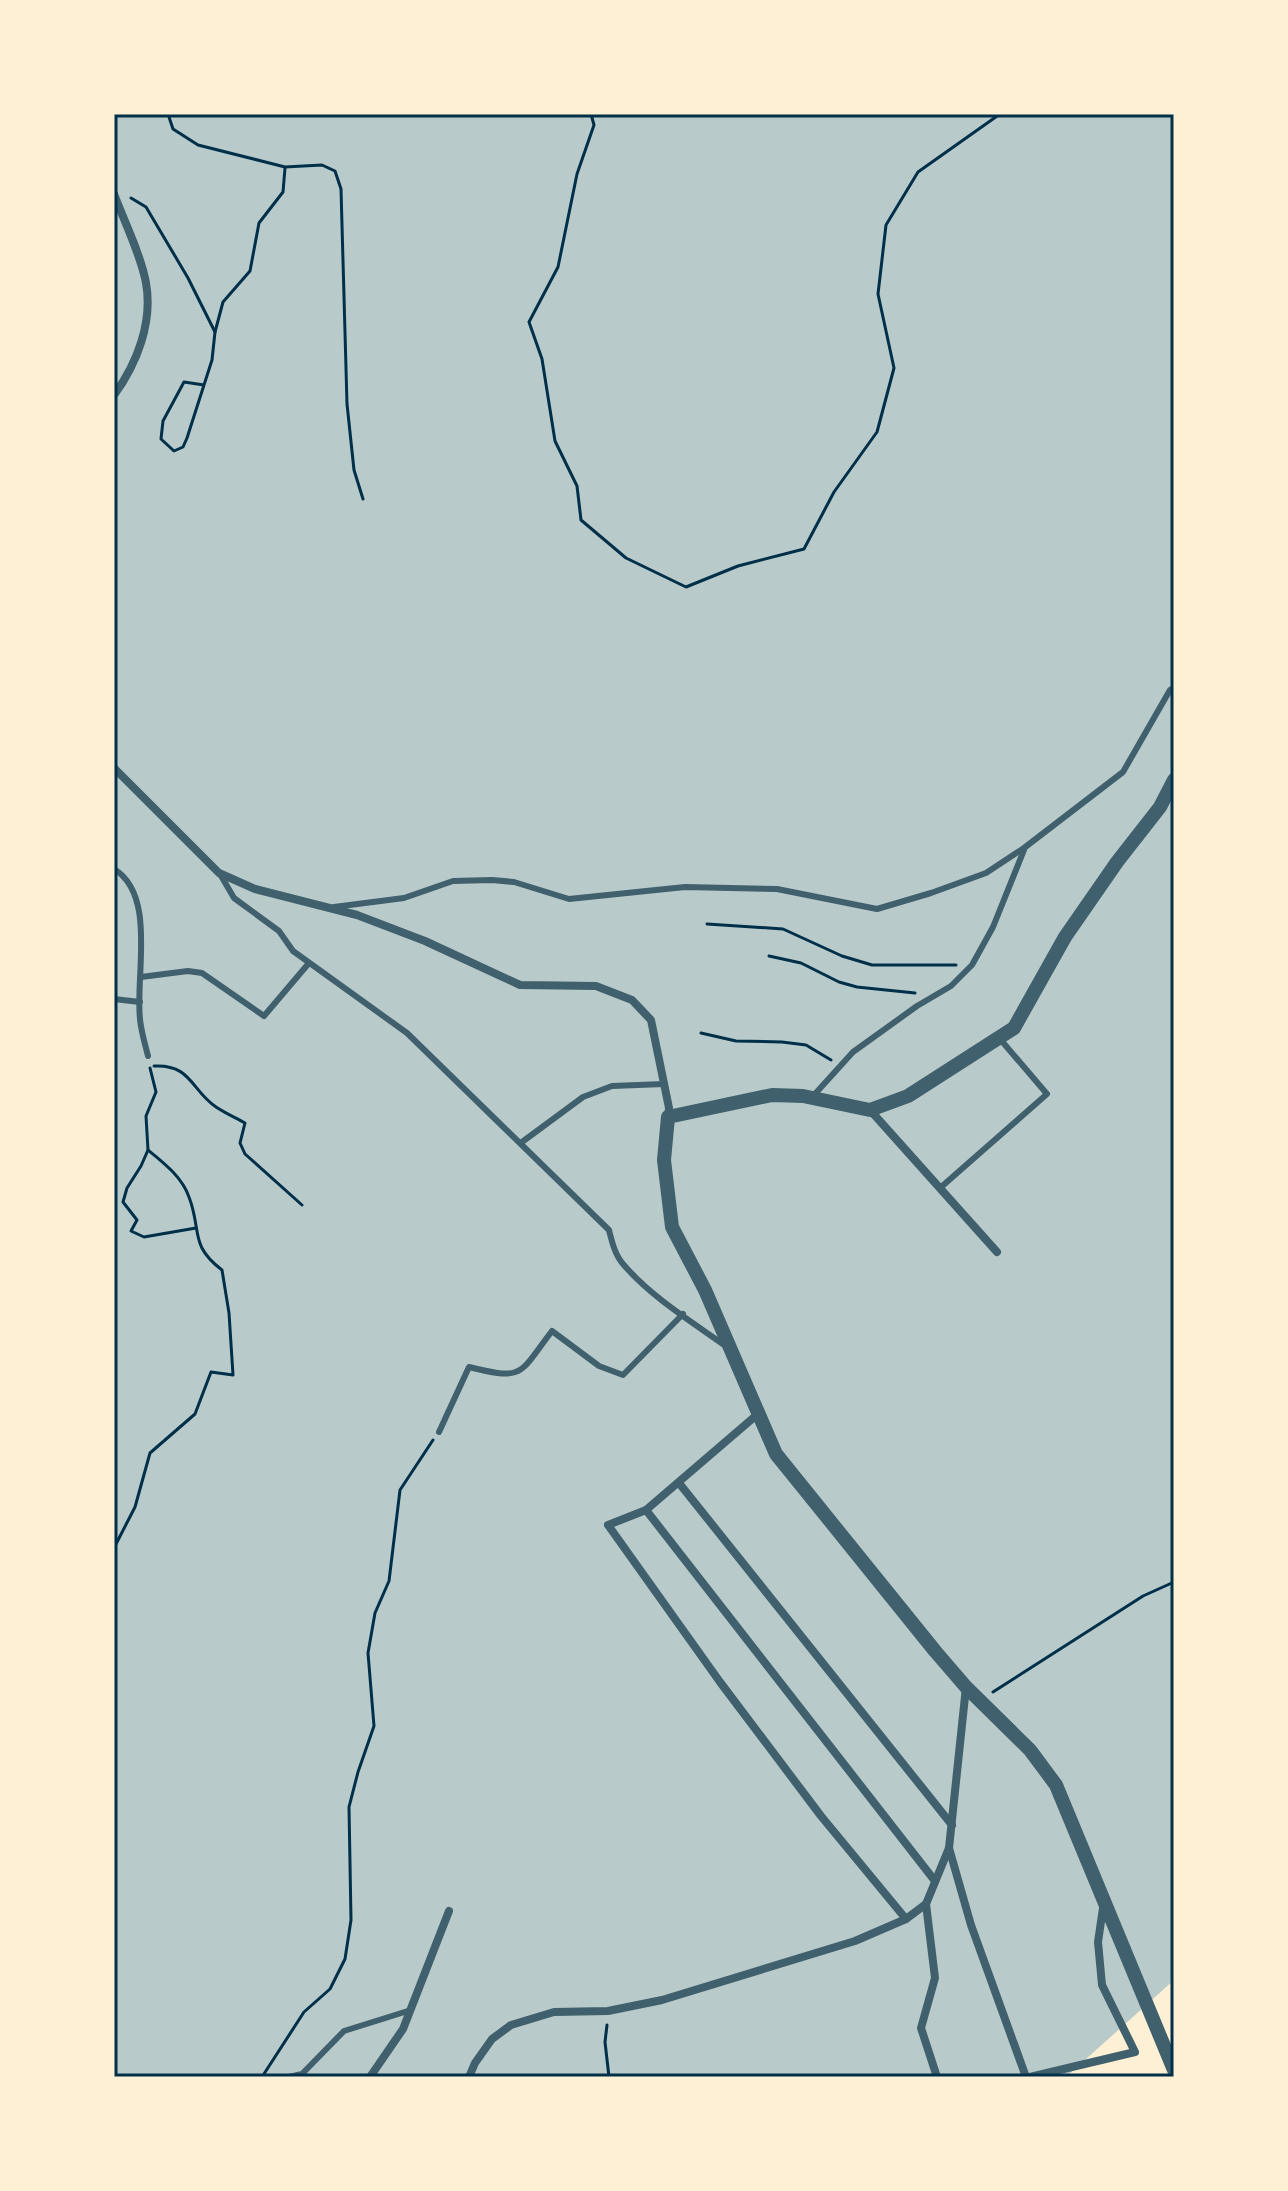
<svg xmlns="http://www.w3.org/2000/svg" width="1288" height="2191" viewBox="0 0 1288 2191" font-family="Jost,sans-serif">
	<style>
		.green { fill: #b9caca }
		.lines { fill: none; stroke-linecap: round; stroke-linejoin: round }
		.path { stroke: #003049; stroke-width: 3 }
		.service { stroke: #3f606c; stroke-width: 6 }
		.minor { stroke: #3f606c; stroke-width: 8 }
		.tertiary { stroke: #3f606c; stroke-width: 14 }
		.neatline { fill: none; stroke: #003049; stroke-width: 3 }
	</style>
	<rect width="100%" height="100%" fill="#fdf0d5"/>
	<path class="green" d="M114 114H1174V1980L1066 2077H114Z"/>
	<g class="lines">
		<g class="path">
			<path d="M168 114 173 129 198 145 285 167 322 165 335 171 341 189 347 404 354 470 363 499"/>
			<path d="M591 114 594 125 577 174 558 267 529 322 542 359 555 441 577 486 581 520 626 558 686 587 738 566 804 549 834 492 877 432 894 368 878 294 886 225 918 172 1000 114"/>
			<path d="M131 198 146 207 188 278 215 332 212 360 187 438 183 447 174 451 161 439 163 421 184 382 204 385"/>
			<path d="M215 332 223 302 250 271 259 223 283 192 285 168"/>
			<path d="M707 924 783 929 842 956 872 965H956"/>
			<path d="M769 956 801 963 839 982 857 987 915 993"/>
			<path d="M701 1033 736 1041 782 1042 806 1045 831 1060"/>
			<path d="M154 1066C191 1064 191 1090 216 1107 225 1113 236 1118 245 1123L240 1143 245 1154 302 1205"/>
			<path d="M150 1068 156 1092 146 1116 148 1150 141 1166 127 1188 123 1202 137 1220 131 1231 144 1237 196 1228"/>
			<path d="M114 1548 135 1507 150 1453 195 1414 211 1372 233 1375 229 1313 222 1270C189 1245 202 1231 189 1197 182 1177 164 1163 148 1150"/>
			<path d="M993 1692 1143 1596 1174 1582"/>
			<path d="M607 2025 605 2042 609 2077"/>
			<path d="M262 2077 304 2012 330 1989 345 1959 351 1920 349 1807 358 1772 374 1726 368 1653 375 1613 389 1581 400 1490 433 1440"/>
		</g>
		<g class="service">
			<path d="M114 869C157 895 135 976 140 1019 141 1031 145 1044 148 1056"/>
			<path d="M220 874 234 898 279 931 293 951 407 1033 609 1230C612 1242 615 1255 623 1264 651 1297 692 1322 727 1347"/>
			<path d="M334 907 404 898 453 881 492 880 514 882 569 899 685 887 777 889 877 909 931 893 986 873 1024 848 1123 772 1170 690 1174 688"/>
			<path d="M141 977 188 971 202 973 264 1016 309 963"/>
			<path d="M114 999 140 1002"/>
			<path d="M814 1095 853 1052 917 1006 951 986 972 965 993 927 1024 850"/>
			<path d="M522 1142 583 1097 612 1086 664 1084"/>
			<path d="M940 1188 1047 1094 1000 1039"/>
			<path d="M439 1432 469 1367C525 1381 519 1374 552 1331L599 1366 623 1375 683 1314"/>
			<path d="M289 2077 302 2074 344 2031 411 2010"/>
		</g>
		<g class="minor">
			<path d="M114 194C124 221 141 255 146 283 153 322 137 364 114 395"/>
			<path d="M114 768 219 873 255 889 357 915 425 941 520 985 596 986 632 1000 651 1020 669 1108 668 1117"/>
			<path d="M870 1110 997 1252"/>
			<path d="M759 1413 646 1510 608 1525 720 1682 821 1816 906 1919"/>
			<path d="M679 1483 952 1825"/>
			<path d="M646 1510 935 1881"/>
			<path d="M949 1848 971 1925 1026 2077"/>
			<path d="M926 1904 935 1978 921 2028 937 2077"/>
			<path d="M370 2077 403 2029 449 1911"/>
			<path d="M469 2077 475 2063 492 2039 511 2025 554 2012 608 2011 662 2000 855 1941 906 1919 926 1904 949 1848 966 1687"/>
			<path d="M1030 2077 1135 2052 1102 1985 1098 1942 1103 1908"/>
		</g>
		<path class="tertiary" d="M1174 780 1160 807 1117 862 1065 937 1014 1028 908 1096 870 1110 803 1096 772 1095 668 1117 664 1160 672 1227 705 1290 776 1454 935 1651 966 1687 1030 1750 1056 1785 1174 2070"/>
	</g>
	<rect width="1288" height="2191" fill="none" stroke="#fdf0d5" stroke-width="232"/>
	<rect x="116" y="116" width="1056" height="1959" class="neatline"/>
</svg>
